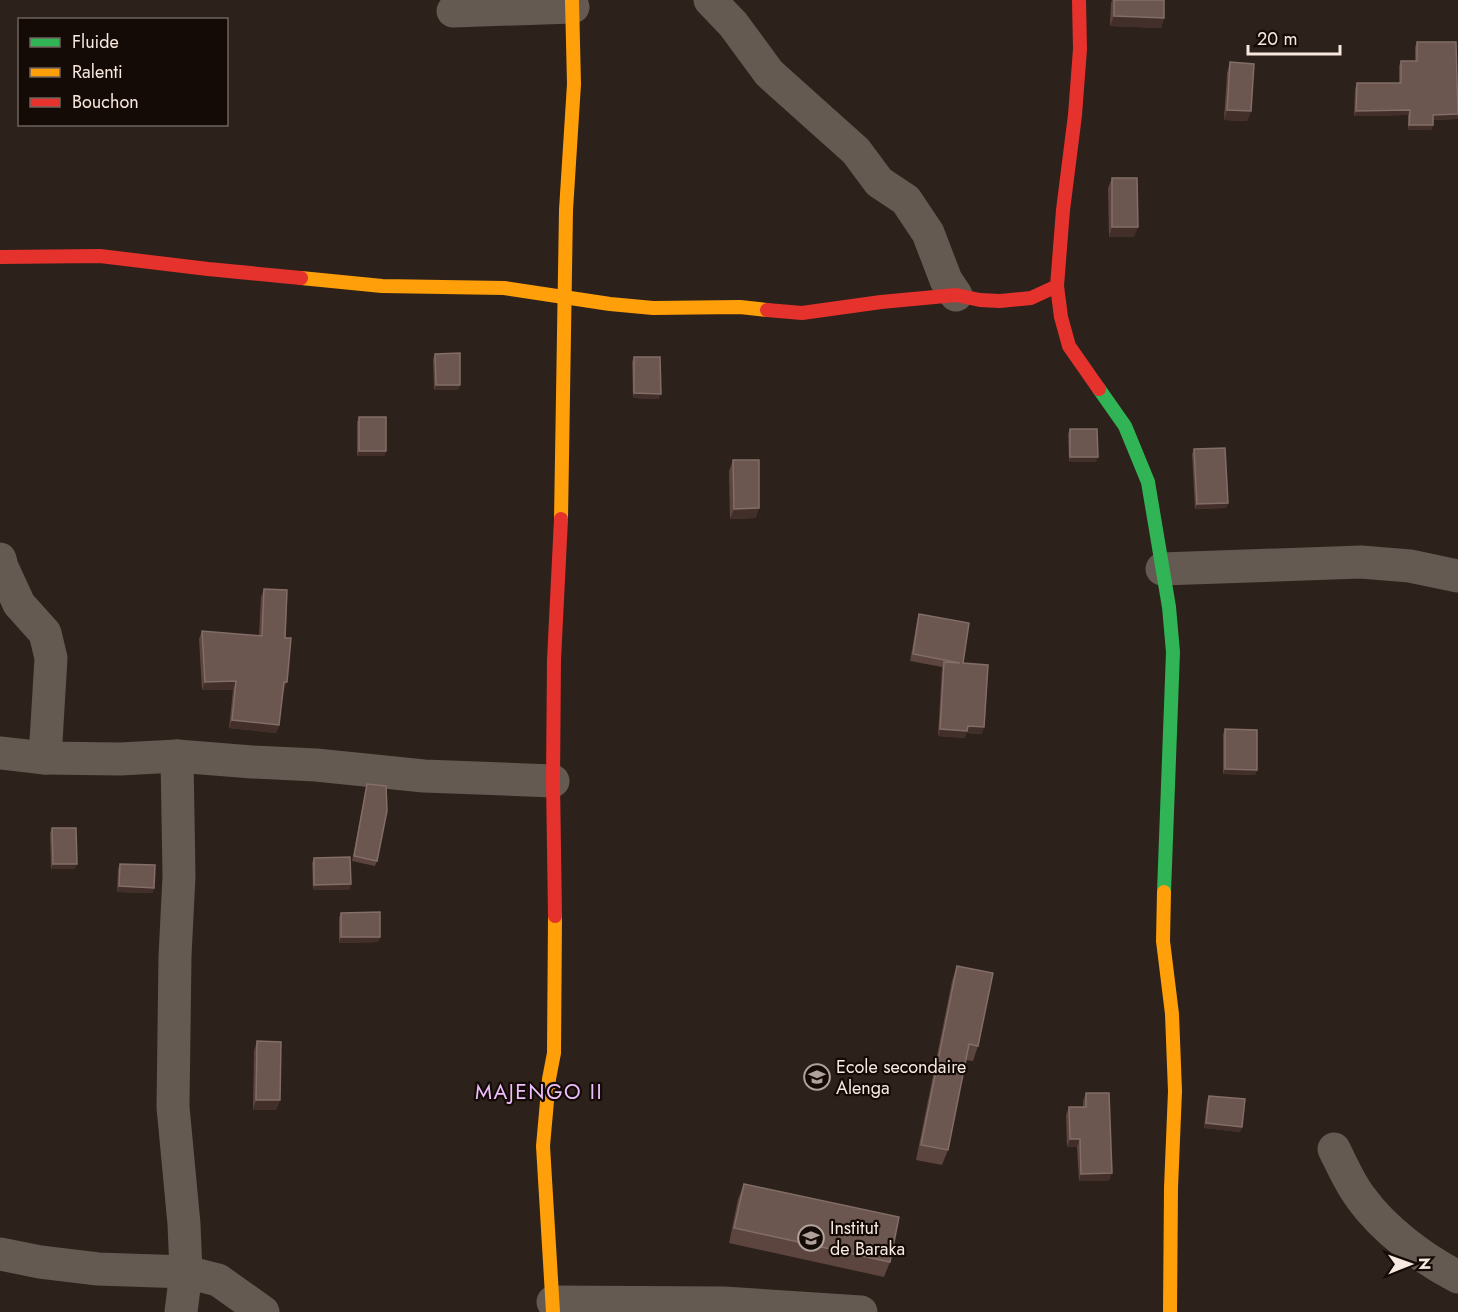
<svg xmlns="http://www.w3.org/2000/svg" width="1458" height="1312" viewBox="0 0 1458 1312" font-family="Jost,sans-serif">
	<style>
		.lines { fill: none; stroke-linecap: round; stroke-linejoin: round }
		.street { stroke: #645a51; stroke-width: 33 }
		.fast { stroke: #30b455; stroke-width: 14 }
		.slow { stroke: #ff9f0a; stroke-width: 14 }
		.jam { stroke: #e5322d; stroke-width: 14 }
		.wall { fill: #5c443f }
		.shaded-wall { fill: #422f29 }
		.building { fill: #6c5650; stroke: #826d67; stroke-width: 1.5 }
		.labels { text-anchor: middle; stroke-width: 4.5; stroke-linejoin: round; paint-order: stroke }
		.poi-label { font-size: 18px; fill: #f7e8e0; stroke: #150b06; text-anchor: start }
		.quarter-label { font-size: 21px; letter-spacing: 1.5px; fill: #edbefd; stroke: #150b06 }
	</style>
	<rect width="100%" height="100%" fill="#2d211b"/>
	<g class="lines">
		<g class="street">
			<path d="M710 0 733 24 769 73 856 151 879 182 906 200 928 233 946 280 956 295"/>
			<path d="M453 11 573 7"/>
			<path d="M0 559 2 567 19 604 45 633 51 658 45 758"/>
			<path d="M1162 569 1361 562 1410 566 1458 576"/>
			<path d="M0 753 45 758 120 759 177 756 252 762 316 765 424 776 553 781"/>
			<path d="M177 756 179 876 175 956 173 1107 184 1224 186 1272 181 1312"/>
			<path d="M1334 1149C1342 1165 1350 1184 1361 1198 1384 1230 1423 1259 1458 1277"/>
			<path d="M0 1254 40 1262 98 1269 186 1272 218 1280 263 1312"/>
			<path d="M553 1302 724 1303 861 1312"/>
		</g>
		<path class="fast" d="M1099 389 1125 426 1148 482 1169 607 1173 652 1164 892"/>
		<g class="slow">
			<path d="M301 278 382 286 504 288 610 304 653 308 740 307 767 310"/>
			<path d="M561 519 566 210 574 84 572 0"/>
			<path d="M1164 892 1163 941 1172 1014 1175 1091 1171 1188 1170 1312"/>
			<path d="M553 1312 543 1146 549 1079 554 1053 555 916"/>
		</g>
		<g class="jam">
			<path d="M1079 0 1080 49 1075 115 1063 210 1057 286 1061 317 1069 346 1099 389"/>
			<path d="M0 257 100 256 208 269 301 278"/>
			<path d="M767 310 802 313 881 302 956 295 980 300 1000 301 1031 298 1057 286"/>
			<path d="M555 916 553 781 554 660 561 519"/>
		</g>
	</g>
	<g class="wall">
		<path d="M1112 0H1164V18L1161 28 1110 26 1111 3Z"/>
		<path d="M1417 42 1458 92V117L1457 119 1433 120V125L1431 130H1408V115L1354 116 1355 89 1357 83H1399V66L1401 61H1415V47Z"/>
		<path d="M1230 62 1251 111 1247 121 1224 120 1227 73Z"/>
		<path d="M1112 178 1134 237H1109L1108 188Z"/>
		<path d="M435 354 458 390H434L433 359Z"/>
		<path d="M634 357 659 399 633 398 632 362Z"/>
		<path d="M359 417 386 451 384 456H357V422Z"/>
		<path d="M1070 429 1096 462H1069L1068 434Z"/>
		<path d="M1194 449 1228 503 1226 508 1195 509 1192 454Z"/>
		<path d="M733 460 756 518 730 519 729 471Z"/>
		<path d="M264 589 285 638 284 691H283L279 725 276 733 229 728 233 690H202L199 639 202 631 259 636 261 597Z"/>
		<path d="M919 614 963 663 982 734 966 733 965 738 938 736 942 667 910 661 917 621Z"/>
		<path d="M1225 729 1257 770 1255 775 1223 774V734Z"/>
		<path d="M367 784 377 861 375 866 352 861 366 789Z"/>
		<path d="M52 828 75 869H51L50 833Z"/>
		<path d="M314 858 351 884 349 890H313L312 863Z"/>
		<path d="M120 864 154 888 152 893 117 892 118 869Z"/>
		<path d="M341 913 380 937 378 942 339 943V918Z"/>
		<path d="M957 966 978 1046 973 1061 966 1060 948 1150 942 1165 916 1160 952 981Z"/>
		<path d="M257 1041 280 1100 276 1110H253L254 1051Z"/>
		<path d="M1086 1093 1109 1181H1079L1077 1147H1067L1066 1115 1069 1107H1083V1101Z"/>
		<path d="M1209 1096 1242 1127 1240 1132 1204 1128 1207 1101Z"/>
		<path d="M744 1184 890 1262 884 1277 729 1243 738 1199Z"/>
	</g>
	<g class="shaded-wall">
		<path d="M1114 16 1164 18 1161 28 1110 26Z"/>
		<path d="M1227 110 1251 111 1247 121 1224 120Z"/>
		<path d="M1410 110 1408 115 1354 116 1356 111Z"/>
		<path d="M1458 114 1457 119 1431 120 1433 115Z"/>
		<path d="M1409 125H1433L1431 130H1408Z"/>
		<path d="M1112 227H1138L1134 237H1109Z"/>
		<path d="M436 385H460L458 390H434Z"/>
		<path d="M634 393 661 394 659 399 633 398Z"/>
		<path d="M359 451H386L384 456H357Z"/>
		<path d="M1070 457H1098L1096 462H1069Z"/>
		<path d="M1228 503 1226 508 1195 509 1197 504Z"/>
		<path d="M759 508 756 518 730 519 734 509Z"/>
		<path d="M236 681 233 690H202L205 682Z"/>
		<path d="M284 682H287L284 691H280Z"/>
		<path d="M232 720 279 725 276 733 229 728Z"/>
		<path d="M968 726 984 727 982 734 966 733 965 738 938 736 940 729Z"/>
		<path d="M1225 769 1257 770 1255 775 1223 774Z"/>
		<path d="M53 864H77L75 869H51Z"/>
		<path d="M351 884 349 890H313L314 885Z"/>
		<path d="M119 886 154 888 152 893 117 892Z"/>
		<path d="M341 937H380L378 942 339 943Z"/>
		<path d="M256 1100H280L276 1110H253Z"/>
		<path d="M1206 1123 1242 1127 1240 1132 1204 1128Z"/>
		<path d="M1070 1139H1080L1077 1147H1067Z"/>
		<path d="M1112 1173 1109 1181H1079L1081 1174Z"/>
	</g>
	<g class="building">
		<path d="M1114 0H1164V18L1114 16Z"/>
		<path d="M1417 42H1456L1458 114 1433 115V125H1409L1410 110 1356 111 1357 83H1401V61H1417Z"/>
		<path d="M1230 62 1254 64 1251 111 1227 110Z"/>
		<path d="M1112 178H1137L1138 227H1112Z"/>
		<path d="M460 353V385H436L435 354Z"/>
		<path d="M634 357H660L661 394 634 393Z"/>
		<rect x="359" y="417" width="27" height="34"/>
		<path d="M1070 429H1097L1098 457H1070Z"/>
		<path d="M1225 448 1228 503 1197 504 1194 449Z"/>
		<path d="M733 460H759V508L734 509Z"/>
		<path d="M264 589 287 590 285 638H291L287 682H284L279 725 232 720 236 681 205 682 202 631 262 636Z"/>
		<path d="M919 614 969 623 963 663 988 665 984 727 968 726 967 731 940 729 944 662 960 663 913 654Z"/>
		<path d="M1225 729 1257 730V770L1225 769Z"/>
		<path d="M367 784 386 786 387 811 377 861 354 856Z"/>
		<path d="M52 828H76L77 864H53Z"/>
		<path d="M350 857 351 884 314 885V858Z"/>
		<path d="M120 864 155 865 154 888 119 886Z"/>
		<path d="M380 912V937H341V913Z"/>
		<path d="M957 966 993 973 978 1046 969 1044 948 1150 921 1145Z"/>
		<path d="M257 1041 281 1042 280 1100H256Z"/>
		<path d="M1086 1093H1109L1112 1173 1081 1174 1080 1139H1070L1069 1107H1086Z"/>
		<path d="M1209 1096 1245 1099 1242 1127 1206 1123Z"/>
		<path d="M744 1184 899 1217 890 1262 734 1228Z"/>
	</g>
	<defs>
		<g id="school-ring" transform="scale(1.35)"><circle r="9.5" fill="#150b06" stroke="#b0a29b" stroke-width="1.5"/><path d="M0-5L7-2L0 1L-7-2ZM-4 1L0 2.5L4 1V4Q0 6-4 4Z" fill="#b0a29b"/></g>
	</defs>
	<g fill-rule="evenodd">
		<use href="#school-ring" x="817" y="1077"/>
		<use href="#school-ring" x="811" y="1238"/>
	</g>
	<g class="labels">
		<g class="poi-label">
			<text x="836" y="1073">Ecole secondaire<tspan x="836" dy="21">Alenga</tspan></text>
			<text x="830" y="1234">Institut<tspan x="830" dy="21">de Baraka</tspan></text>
		</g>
		<g class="quarter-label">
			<text x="539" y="1099">MAJENGO II</text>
		</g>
	</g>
	<rect x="18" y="18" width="210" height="108" fill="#150b06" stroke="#6f635d" stroke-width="1.5"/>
	<rect x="30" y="38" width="30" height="9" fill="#30b455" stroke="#6f635d" stroke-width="1.5"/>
	<text x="72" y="48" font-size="18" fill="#f7e8e0">Fluide</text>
	<rect x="30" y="68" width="30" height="9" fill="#ff9f0a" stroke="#6f635d" stroke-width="1.5"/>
	<text x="72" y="78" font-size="18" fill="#f7e8e0">Ralenti</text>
	<rect x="30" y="98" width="30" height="9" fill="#e5322d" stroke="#6f635d" stroke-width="1.5"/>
	<text x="72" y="108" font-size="18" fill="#f7e8e0">Bouchon</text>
	<g transform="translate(1410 1264) rotate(89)" stroke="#150b06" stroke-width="4.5" paint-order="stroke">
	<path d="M0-4.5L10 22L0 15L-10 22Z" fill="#f7e8e0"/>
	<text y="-9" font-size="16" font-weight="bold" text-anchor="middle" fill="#f7e8e0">N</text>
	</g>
	<path d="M1248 45v9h92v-9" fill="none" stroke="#f7e8e0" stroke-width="3"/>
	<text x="1257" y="45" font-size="18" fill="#f7e8e0" stroke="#150b06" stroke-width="4.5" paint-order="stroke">20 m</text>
</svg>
